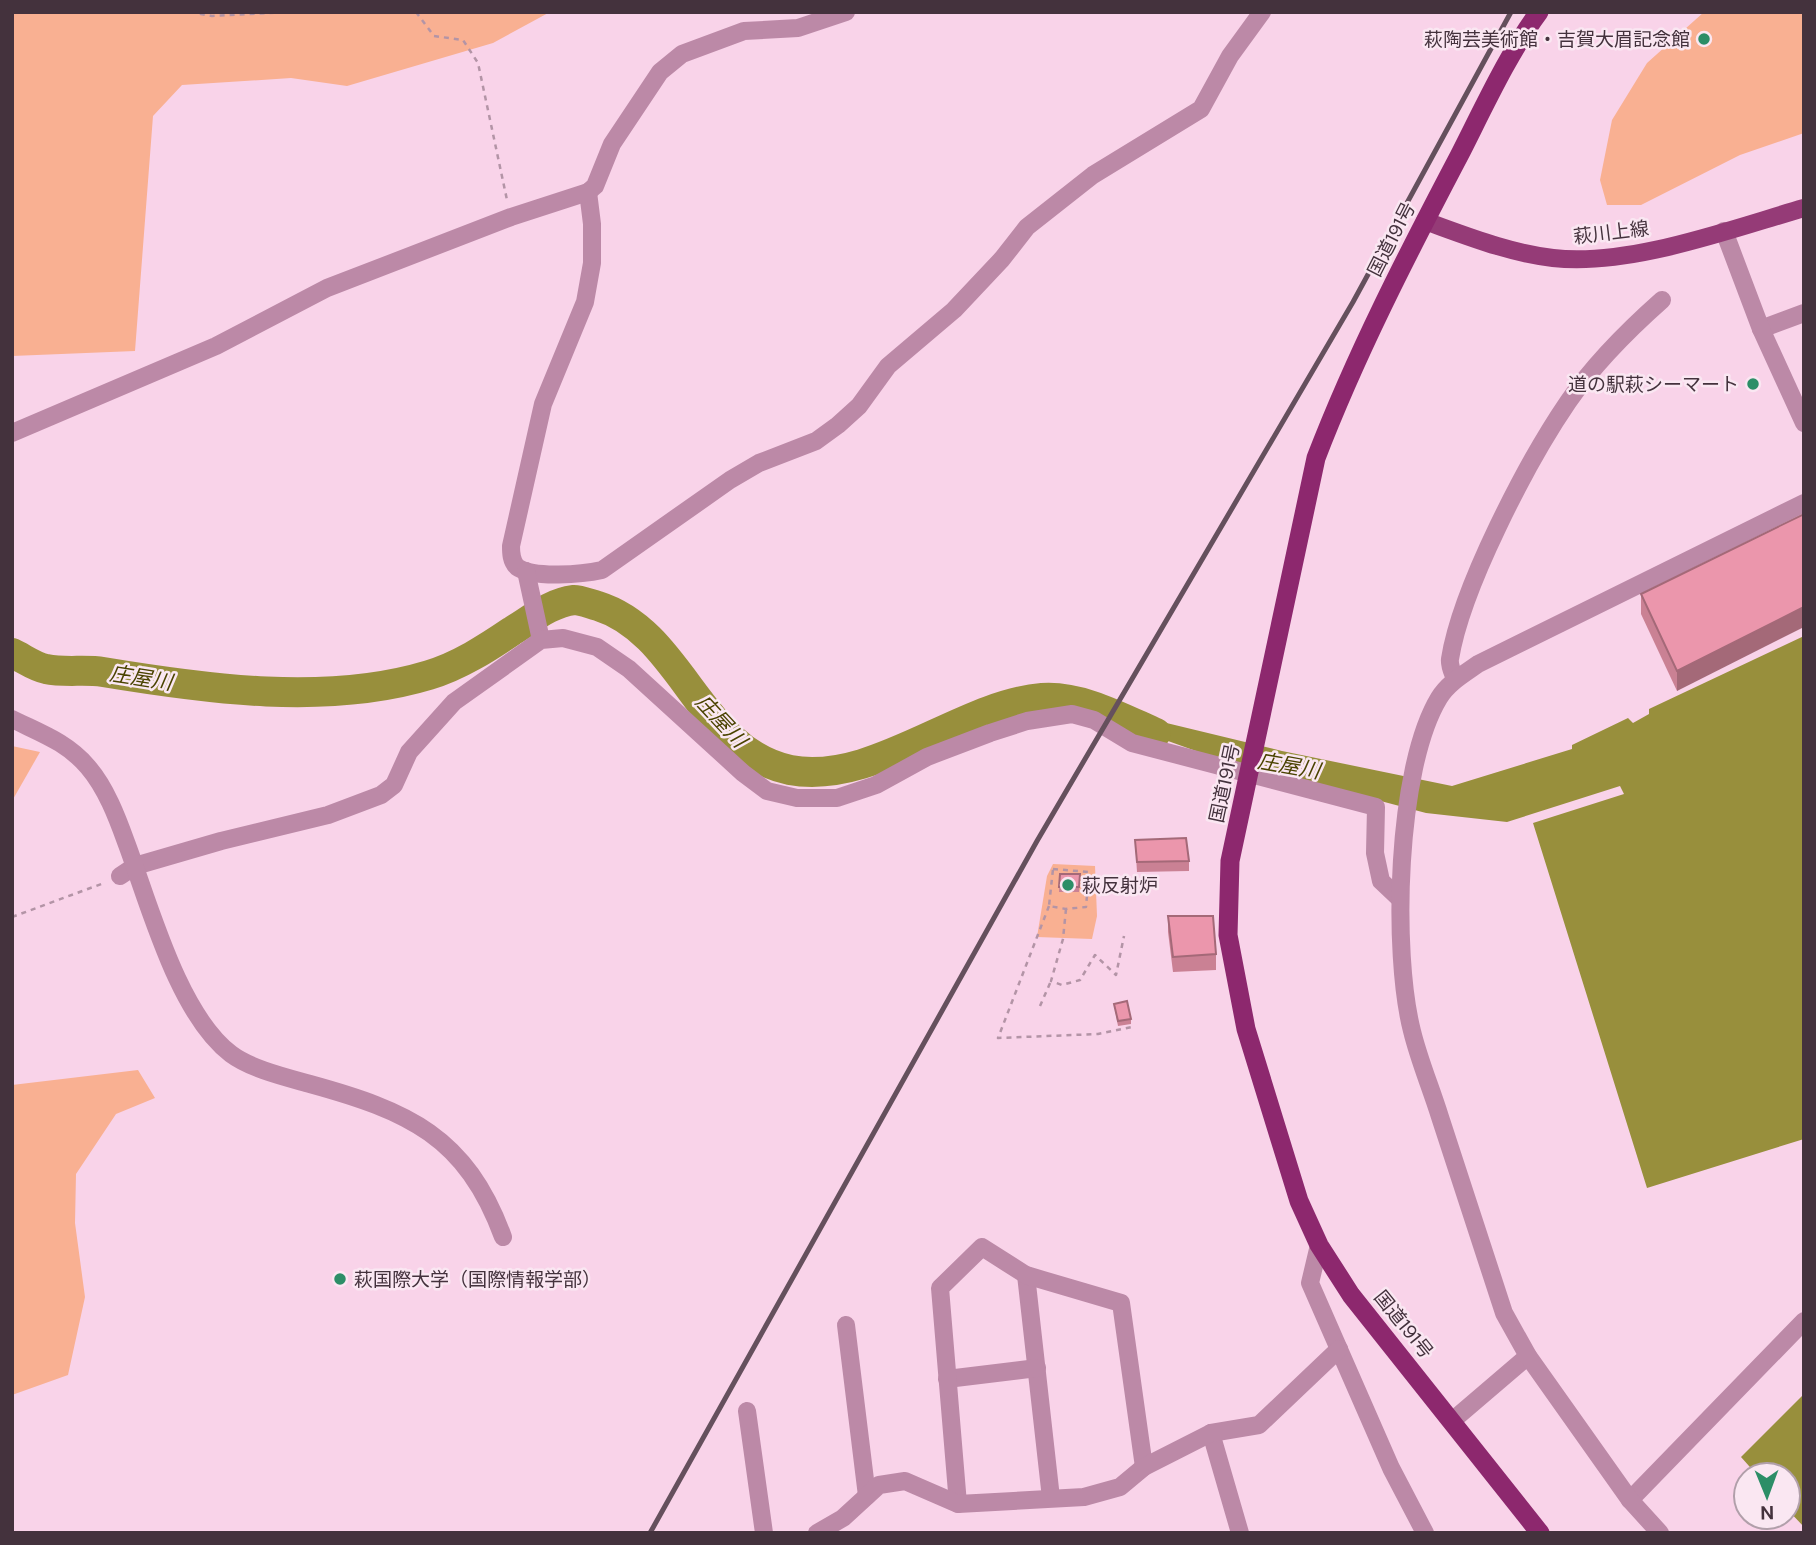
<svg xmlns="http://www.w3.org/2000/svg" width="1816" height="1545" viewBox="0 0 1816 1545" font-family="'DM Sans','Noto Sans JP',sans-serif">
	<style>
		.green { fill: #f9b092 }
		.water { fill: #988f3c }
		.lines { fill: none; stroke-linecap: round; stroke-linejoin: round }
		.river { stroke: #988f3c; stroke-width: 30 }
		.path { stroke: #b394a6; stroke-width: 2.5; stroke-dasharray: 5 5; stroke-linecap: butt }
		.minor { stroke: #bc89a7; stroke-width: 18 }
		.tertiary { stroke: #bc89a7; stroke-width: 18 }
		.primary { stroke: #953b77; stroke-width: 18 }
		.trunk { stroke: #8d286e; stroke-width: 19 }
		.rail { stroke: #65505d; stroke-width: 5 }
		.wall { fill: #ca8194 }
		.shaded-wall { fill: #a46978 }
		.building { fill: #eb96ac; stroke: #a46978; stroke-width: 2 }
		.poi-dot { fill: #2c8e67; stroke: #fae7f2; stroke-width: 2.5 }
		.labels { text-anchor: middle; stroke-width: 5; stroke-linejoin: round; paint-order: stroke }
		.poi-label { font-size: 19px; fill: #44323d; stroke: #fae7f2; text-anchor: end }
		.street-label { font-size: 19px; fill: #44323d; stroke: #fae7f2 }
		.water-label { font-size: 21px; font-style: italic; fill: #4a4300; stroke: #fae7f2 }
	</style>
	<rect width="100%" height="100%" fill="#f9d3e9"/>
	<g class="green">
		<path d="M12 12H550L493 43 347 86 291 78 182 85 153 116 135 351 12 356Z"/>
		<path d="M1704 12H1804V133L1740 155 1641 205H1607L1600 180 1612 120 1647 63Z"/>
		<path d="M12 746 40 752 12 801Z"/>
		<path d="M1053 864 1095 866 1097 916 1092 939 1037 937 1047 876Z"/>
		<path d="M138 1070 155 1098 116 1114 76 1174 75 1223 85 1297 68 1375 12 1395V1085Z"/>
	</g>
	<g class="water">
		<path d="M1804 636V1139L1647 1188 1533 823 1624 794 1620 786 1507 822 1426 813 1207 755 1118 723 1121 712 1282 751 1452 786 1572 749V745L1628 718 1633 723 1649 714V709Z"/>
		<path d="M1804 1394V1527L1788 1510V1475H1757L1741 1457Z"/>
	</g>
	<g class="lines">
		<path class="river" d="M12 653C23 658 35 667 46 669 65 673 85 669 103 672 206 689 327 706 429 675 459 666 487 648 512 631 532 619 550 603 574 600 581 600 590 604 598 606 683 633 699 751 790 770 873 786 960 705 1042 698 1080 695 1122 718 1156 733"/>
		<g class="path">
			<path d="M190 12 212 16 292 12"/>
			<path d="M416 12 434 36 463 40 478 63 507 200"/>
			<path d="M1053 869 1089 872 1086 907 1066 909 1049 906Z"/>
			<path d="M1049 906 998 1038 1098 1034 1132 1027"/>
			<path d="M1066 909 1063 939 1051 981 1062 985 1080 980 1095 955 1116 975 1124 936"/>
			<path d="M12 917 104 883"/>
			<path d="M1040 1006 1051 981"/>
		</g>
		<g class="minor">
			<path d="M588 192 592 224V263L585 302 543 404 511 546C511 553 511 561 517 567 533 579 584 574 602 570L730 480 759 463 816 441 838 425 859 406 888 366 954 310 1002 259 1027 227 1093 175 1201 109 1230 56 1262 12"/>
			<path d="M1761 329 1804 313"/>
			<path d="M12 433 216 346 327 288 511 217 588 192 595 186 612 144 660 72 682 54 744 31 798 28 846 12"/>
			<path d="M526 571 541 640"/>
			<path d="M1455 679C1453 673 1449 666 1450 659 1461 589 1527 462 1568 402 1594 364 1627 331 1662 300"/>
			<path d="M120 876 135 866 221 841 328 815 381 795 394 785 409 752 454 702 541 640 563 638 597 647 629 669 743 773 767 791 797 798H837L876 785 927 757 990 733 1027 721 1072 714 1094 720 1132 743 1376 807 1375 853 1381 881 1400 899"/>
			<path d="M1319 1245 1310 1283 1391 1468 1425 1533"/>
			<path d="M1026 1275 1051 1498"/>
			<path d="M846 1325 867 1496"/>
			<path d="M947 1379 1037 1368"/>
			<path d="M747 1411 764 1533"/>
			<path d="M1211 1433 1240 1533"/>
			<path d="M1630 1500 1804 1321"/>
			<path d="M958 1504 940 1288 982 1247 1026 1275 1121 1303 1144 1467"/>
			<path d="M817 1533 843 1518 879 1485 905 1481 958 1504 1084 1497 1120 1487 1144 1467 1211 1433 1259 1425 1339 1349"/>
		</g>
		<g class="tertiary">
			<path d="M1724 231 1761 329 1804 423"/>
			<path d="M12 719C40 733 67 742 88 767 106 788 117 817 126 842 149 903 178 1014 231 1054 251 1069 285 1077 310 1084 408 1111 466 1136 503 1237"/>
			<path d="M1452 1421 1528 1356"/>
			<path d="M1660 1533 1630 1500 1528 1356 1504 1313C1483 1248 1461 1182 1440 1117 1431 1088 1419 1060 1412 1031 1392 953 1396 769 1439 698 1448 683 1464 674 1478 664L1804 503"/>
		</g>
		<path class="primary" d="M1425 221C1467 236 1509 253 1553 258 1629 267 1731 229 1804 208"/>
		<path class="trunk" d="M1539 12C1509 52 1482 111 1459 156 1407 255 1356 354 1316 458L1230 861 1228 935 1246 1029 1299 1201 1319 1245 1351 1295 1540 1533"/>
		<path class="rail" d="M650 1533 1037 841 1353 302 1511 12"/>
	</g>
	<g class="wall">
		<path d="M1804 514 1677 691 1641 614V594Z"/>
		<path d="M1135 840 1189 861V871L1137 872Z"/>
		<path d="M1060 874H1080L1079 892H1059Z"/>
		<path d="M1168 916 1216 954V970L1173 972 1168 932Z"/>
		<path d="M1114 1004 1131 1019V1024L1118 1026Z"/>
	</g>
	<path class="shaded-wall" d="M1804 607V627L1677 691V671Z"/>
	<g class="building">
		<path d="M1804 514V607L1677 671 1641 594Z"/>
		<path d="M1186 838 1189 861 1137 862 1135 840Z"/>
		<path d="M1060 874H1080L1079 887H1059Z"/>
		<path d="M1168 916H1213L1216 954 1173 957Z"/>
		<path d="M1127 1001 1131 1019 1118 1021 1114 1004Z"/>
	</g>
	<g class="poi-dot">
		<circle cx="1704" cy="39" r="7"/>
		<circle cx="1753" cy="384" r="7"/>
		<circle cx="1068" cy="885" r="7"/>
		<circle cx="340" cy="1279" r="7"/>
	</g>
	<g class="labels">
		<g class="poi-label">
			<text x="1690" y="46">萩陶芸美術館・吉賀大眉記念館</text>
			<text x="1739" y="391">道の駅萩シーマート</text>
			<text x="1082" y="892" text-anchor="start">萩反射炉</text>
			<text x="354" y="1286" text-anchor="start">萩国際大学（国際情報学部）</text>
		</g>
		<g class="street-label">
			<text transform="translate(1611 232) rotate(-7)" y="7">萩川上線</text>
			<text transform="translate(1391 239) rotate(-63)" y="7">国道191号</text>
			<text transform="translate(1224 783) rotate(-78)" y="7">国道191号</text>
			<text transform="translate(1404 1324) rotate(51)" y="7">国道191号</text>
		</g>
		<g class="water-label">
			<text transform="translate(141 678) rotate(9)" y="7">庄屋川</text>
			<text transform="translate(721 721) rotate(47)" y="7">庄屋川</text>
			<text transform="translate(1289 766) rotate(10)" y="7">庄屋川</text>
		</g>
	</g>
	<rect width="1816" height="1545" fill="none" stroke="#44323d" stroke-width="28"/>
	<g transform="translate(1767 1496) rotate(179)"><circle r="33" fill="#fae7f2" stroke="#b19faa" stroke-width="2"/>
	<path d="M0-5L12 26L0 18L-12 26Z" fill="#2c8e67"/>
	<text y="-10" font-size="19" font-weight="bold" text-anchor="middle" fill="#44323d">N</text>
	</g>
</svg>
